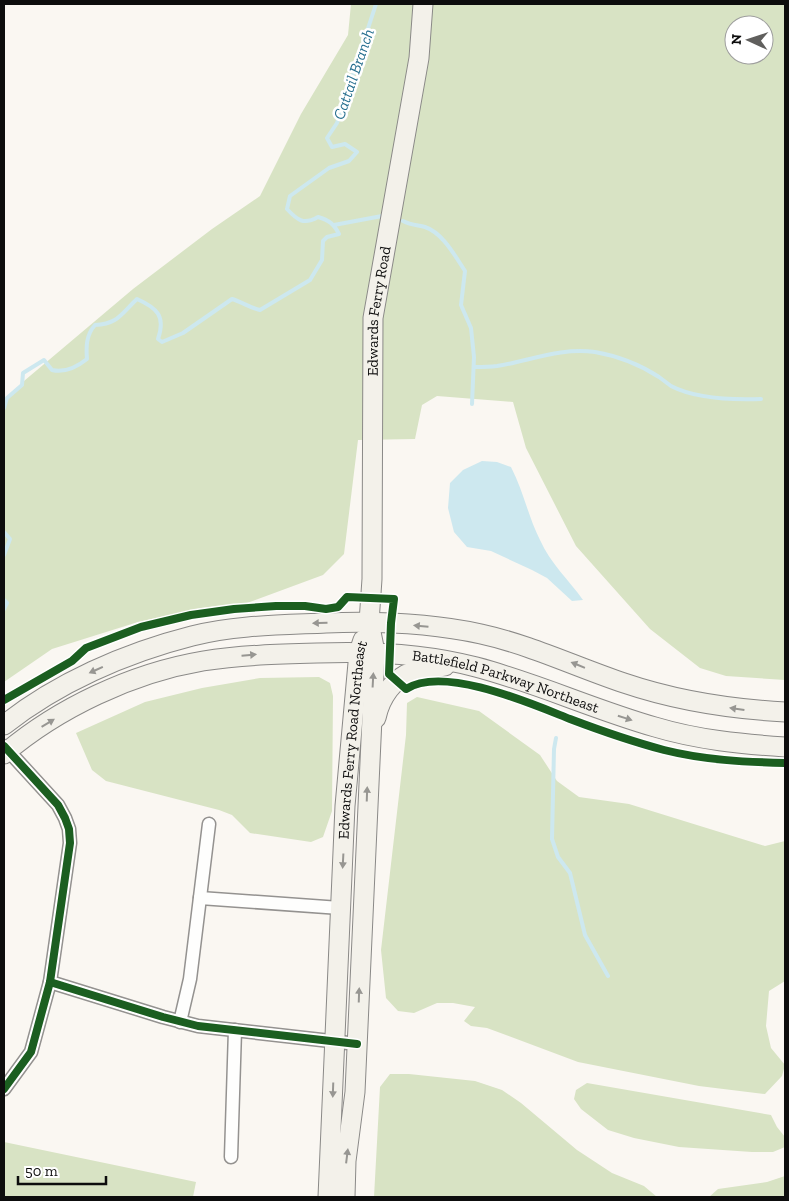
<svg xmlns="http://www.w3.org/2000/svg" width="789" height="1201" viewBox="0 0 789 1201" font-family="'Zilla Slab',serif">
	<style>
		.forest { fill: #d8e3c4; fill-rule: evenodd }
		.water { fill: #cde8ef }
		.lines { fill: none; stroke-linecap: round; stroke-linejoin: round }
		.stream { stroke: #cde8ef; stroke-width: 4 }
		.street-casing { stroke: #949290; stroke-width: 15 }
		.secondary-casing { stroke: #8a8987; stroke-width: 21 }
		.street { stroke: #fefefd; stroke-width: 12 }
		.secondary { stroke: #f3f1ea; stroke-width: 19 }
		.cycleway-casing { stroke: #fff; stroke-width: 11 }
		.cycleway { stroke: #1b5e20; stroke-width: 8 }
		.oneway { fill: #979692 }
		.labels { text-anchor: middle; stroke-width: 5; stroke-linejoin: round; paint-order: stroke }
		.street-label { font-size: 15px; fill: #0d0d0d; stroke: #fff }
		.water-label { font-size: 16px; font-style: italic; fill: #266f8f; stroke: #fff }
	</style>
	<rect width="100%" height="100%" fill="#faf7f2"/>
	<g class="forest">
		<path d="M351 4H785V680L726 676 700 668 650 629 576 546 526 448 513 402 437 396 422 405 415 439 358 440 344 554 323 575 247 603 201 608 138 622 52 649 4 682V401L24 381 133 289 212 229 260 196 301 114 348 35ZM734 25H764V55H734Z"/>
		<path d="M319 677 330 683 333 696 332 811 323 837 311 842 250 833 232 815 219 810 106 781 92 770 76 733 145 702 202 688 260 678Z"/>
		<path d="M417 697 479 711 540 755 557 781 579 797 629 804 765 846 785 841V981L769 991 766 1026 771 1048 785 1065 782 1076 765 1094 699 1086 578 1062 487 1028 471 1026 464 1021 475 1007 453 1003H437L414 1013 398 1011 386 998 381 950 406 735 407 703Z"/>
		<path d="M390 1074H409L475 1081 502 1090 521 1103 577 1150 612 1173 644 1186 657 1197H374L380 1087Z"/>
		<path d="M587 1083 771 1115 777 1127 785 1137V1147L773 1152H752L679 1147 634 1138 608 1130 581 1109 574 1099 576 1090Z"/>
		<path d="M4 1142 196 1182 193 1197H4Z"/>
		<path d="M785 1176V1197H709L718 1189 767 1182Z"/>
	</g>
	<path class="water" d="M482 461 497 462 511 467C523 490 528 516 540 540 550 563 569 580 583 600L572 601 547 578 532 570 491 551 467 547 454 532 448 508 450 483 463 470Z"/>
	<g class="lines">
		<g class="stream">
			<path d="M403 221C411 225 417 225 425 227 443 233 455 256 465 271L461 305 471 328 474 357 472 404"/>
			<path d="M334 225 382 216"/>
			<path d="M474 367C481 367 489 367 497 366 529 361 561 347 595 352 618 356 639 364 659 377 663 380 667 383 671 386 696 399 733 400 761 399"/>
			<path d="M4 408 7 398 22 385 23 373 44 360 52 370C65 373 77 367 87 359 86 347 86 335 95 325 118 324 121 314 137 299 157 308 166 316 158 339L162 342 183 333 232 299C242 302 250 308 260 310L310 280 322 260 323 241 327 237 339 234C334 224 329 220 318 217 304 225 298 221 287 209L290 196 329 168 349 161 357 152 345 144 332 147 327 138 337 123 376 4"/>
			<path d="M4 532 10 539 4 555"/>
			<path d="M4 600 7 603 4 609"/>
			<path d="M556 738 554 749 552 839 558 857 570 873 585 935 608 976"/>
		</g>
		<g class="street-casing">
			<g id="street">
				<path d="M4 746 58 805 65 818 69 829 70 843 50 982 31 1052 4 1089"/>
				<path d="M200 898 340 908"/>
				<path d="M50 982 163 1017 198 1026 357 1044"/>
				<path d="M180 1022 190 979 209 824"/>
				<path d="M231 1157 235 1030"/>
			</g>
		</g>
		<g class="secondary-casing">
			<g id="secondary">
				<path d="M376 718C380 698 393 678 414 671 423 668 435 668 445 666"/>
				<path d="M4 725C57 683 125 653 192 636 235 625 282 625 326 623 378 621 430 623 481 634 531 645 576 667 624 683 677 701 730 709 785 712"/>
				<path id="s1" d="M4 754C58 708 132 673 203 661 241 655 279 654 317 653 371 651 424 653 476 667 537 683 595 710 655 727 698 740 742 744 785 747"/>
				<path id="s2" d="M328 1197 345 806 359 652 363 640"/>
				<path id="s3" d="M345 1197 346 1161 355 1092 375 652 369 622 372 579 373 318 419 58 423 4"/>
			</g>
		</g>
		<use href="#street" class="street"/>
		<use href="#secondary" class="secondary"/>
		<g class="cycleway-casing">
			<g id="cycleway">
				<path d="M4 700 72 661 86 648 141 627 191 615 234 609 276 606H305L326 609 338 607 347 597 394 599 391 623 389 674 406 689C444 665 532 704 570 719 599 730 634 742 664 750 704 760 744 762 785 763"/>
				<path d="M4 746 58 805 65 818 69 829 70 843 50 982 31 1052 4 1089"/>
				<path d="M50 982 163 1017 198 1026 357 1044"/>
			</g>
		</g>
		<use href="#cycleway" class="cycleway"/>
	</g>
	<defs><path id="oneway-solid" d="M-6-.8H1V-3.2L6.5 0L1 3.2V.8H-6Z" transform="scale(1.25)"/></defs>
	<g class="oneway">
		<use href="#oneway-solid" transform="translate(320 623) rotate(178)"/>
		<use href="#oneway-solid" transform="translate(421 626) rotate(-175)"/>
		<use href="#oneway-solid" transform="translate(249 655) rotate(-5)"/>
		<use href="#oneway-solid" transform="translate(578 665) rotate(-158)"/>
		<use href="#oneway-solid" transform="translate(96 670) rotate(156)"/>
		<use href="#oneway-solid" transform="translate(373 680) rotate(-87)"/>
		<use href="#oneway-solid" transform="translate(737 709) rotate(-172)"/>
		<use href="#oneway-solid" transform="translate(625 718) rotate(18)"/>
		<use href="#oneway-solid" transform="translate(48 723) rotate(-31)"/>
		<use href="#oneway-solid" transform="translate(367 794) rotate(-88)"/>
		<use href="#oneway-solid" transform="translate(343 861) rotate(93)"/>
		<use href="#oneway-solid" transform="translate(359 995) rotate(-88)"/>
		<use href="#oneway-solid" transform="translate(333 1090) rotate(92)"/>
		<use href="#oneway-solid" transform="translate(347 1156) rotate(-83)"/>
	</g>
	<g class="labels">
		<g class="street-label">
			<text dy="5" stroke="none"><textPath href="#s3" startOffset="888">Edwards Ferry Road</textPath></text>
			<text dy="5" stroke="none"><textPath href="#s1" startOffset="529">Battlefield Parkway Northeast</textPath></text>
			<text dy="5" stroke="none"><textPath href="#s2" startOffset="458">Edwards Ferry Road Northeast</textPath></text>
		</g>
		<g class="water-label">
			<text transform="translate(353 74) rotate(-71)" y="6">Cattail Branch</text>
		</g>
	</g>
	<rect width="789" height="1201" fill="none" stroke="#0d0d0d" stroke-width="10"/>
	<g transform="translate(749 40) rotate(273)"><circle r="24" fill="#ffffff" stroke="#9e9e9e"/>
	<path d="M0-4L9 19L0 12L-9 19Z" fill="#605f5d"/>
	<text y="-8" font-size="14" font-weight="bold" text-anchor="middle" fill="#0d0d0d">N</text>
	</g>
	<path d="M18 1176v8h88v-8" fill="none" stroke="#0d0d0d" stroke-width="2.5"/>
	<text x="25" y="1176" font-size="15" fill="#0d0d0d" stroke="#ffffff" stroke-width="4" paint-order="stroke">50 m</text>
</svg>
